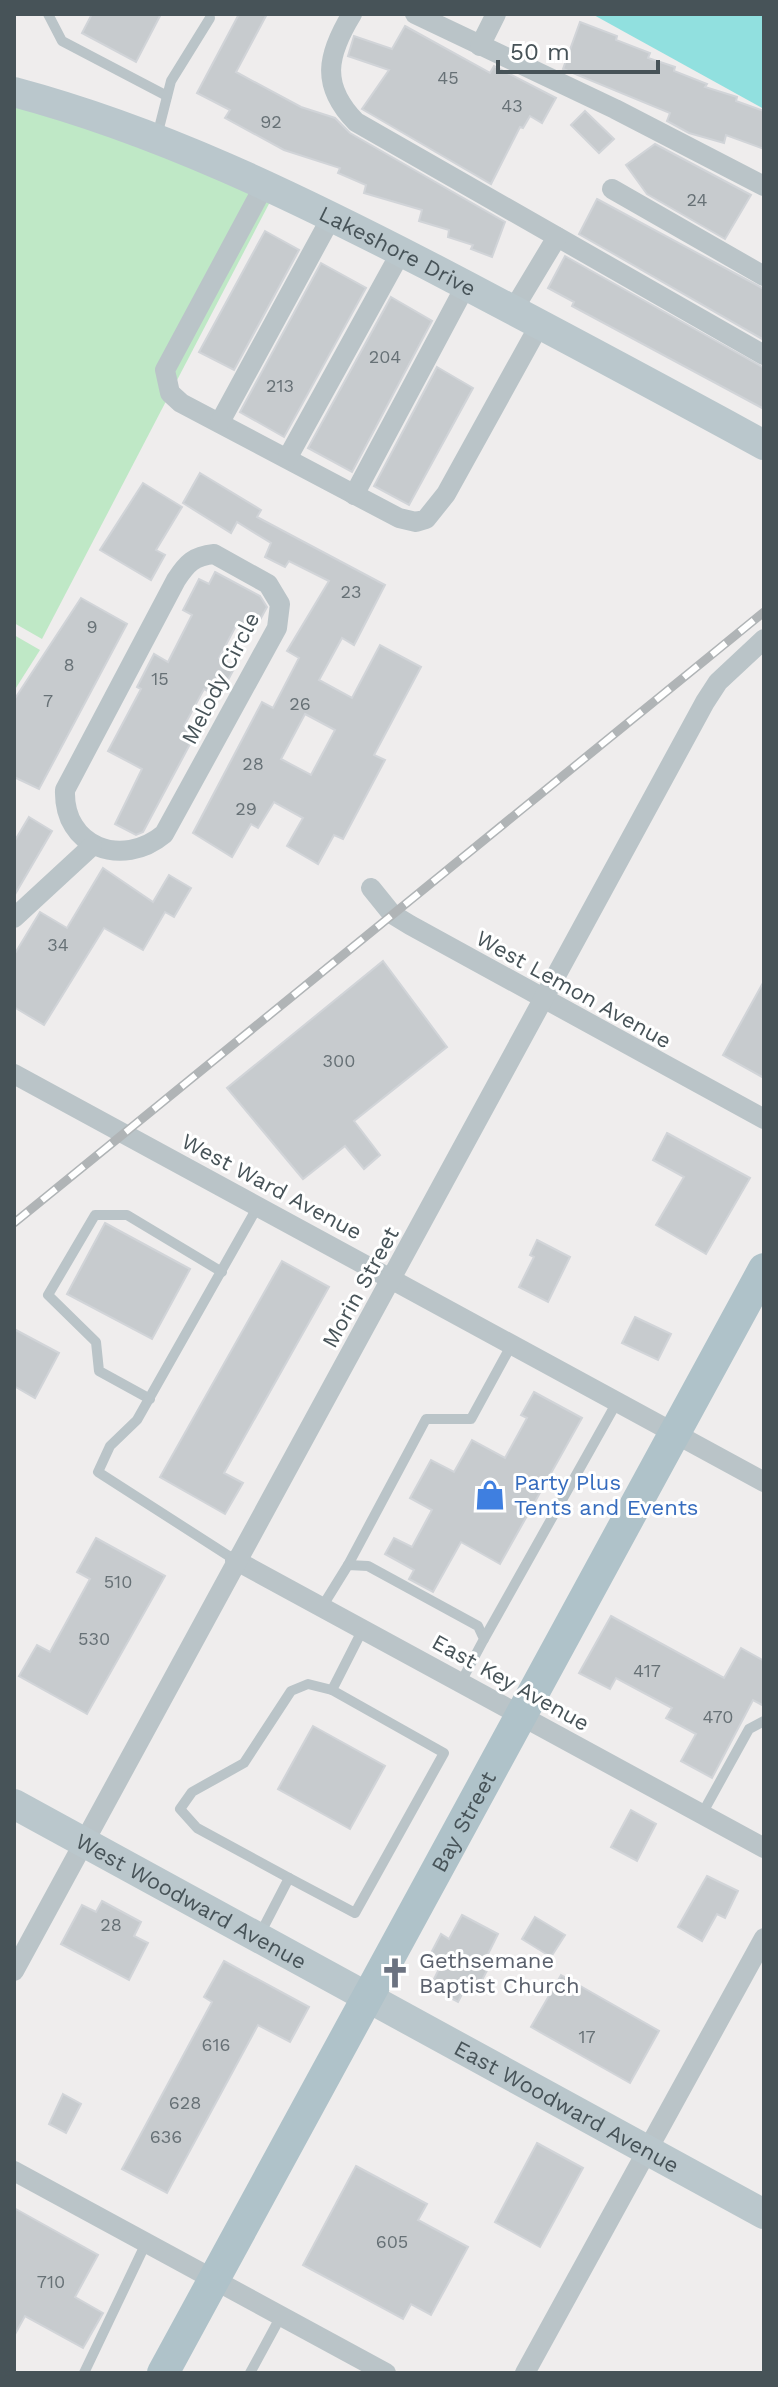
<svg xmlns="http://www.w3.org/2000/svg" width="778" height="2387" viewBox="0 0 778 2387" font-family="'Work Sans',sans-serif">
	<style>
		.green { fill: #bfe8c6 }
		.water { fill: #91e0df }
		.building { fill: #c7cbce; stroke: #d1d4d8; stroke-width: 2; fill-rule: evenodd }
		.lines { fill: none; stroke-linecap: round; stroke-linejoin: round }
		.lane { stroke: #bac4c8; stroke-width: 10 }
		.street { stroke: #bac4c8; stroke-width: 20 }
		.secondary { stroke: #bac7cc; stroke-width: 30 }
		.primary { stroke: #afc2c9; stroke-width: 32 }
		.rail-casing { stroke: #b0b4b6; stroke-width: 9 }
		.rail { stroke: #fff; stroke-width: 6; stroke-dasharray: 18; stroke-linecap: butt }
		.labels { text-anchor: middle; stroke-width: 6; stroke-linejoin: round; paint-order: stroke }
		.number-label { font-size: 18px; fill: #677176 }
		.street-label { font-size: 22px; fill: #475358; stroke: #fff }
		.shop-label { font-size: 22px; fill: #366cbe; stroke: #fff; text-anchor: start }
		.worship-label { font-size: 22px; fill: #5b616d; stroke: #fff; text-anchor: start }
	</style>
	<rect width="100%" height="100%" fill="#efeded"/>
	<g class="green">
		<path d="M14 105 79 122 271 200 42 639 14 623Z"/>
		<path d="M14 635 40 650 14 691Z"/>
	</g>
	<path class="water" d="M592 14H764V109Z"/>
	<g class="building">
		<path d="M92 14H161L136 62 82 33Z"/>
		<path d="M239 14H267L236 72 301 107 335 118 350 133 505 222 492 257 471 249 473 245 448 237 449 230 419 221 422 210 364 193 366 185 338 173 340 168 284 150 225 118 230 110 197 93Z"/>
		<path d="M580 22 617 36 616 40 650 53 648 58 675 67 674 71 707 84 705 87 737 97 736 101 764 111V149L726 135 724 143 689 133 667 121 670 113 563 69Z"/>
		<path d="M405 26 490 73 494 66 556 98 542 123 530 116 523 128 520 127 491 184 362 109 389 70 348 56 354 36 392 49Z"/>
		<path d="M585 111 614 139 599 153 571 125Z"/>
		<path d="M655 144 751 195 725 239 647 194 626 165Z"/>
		<path d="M597 199 764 289V340L579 234Z"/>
		<path d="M265 231 299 250 234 370 199 352Z"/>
		<path d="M565 256 764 368V409L572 306 574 302 548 288Z"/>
		<path d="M321 263 366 288 284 437 240 412Z"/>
		<path d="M391 297 432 321 352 472 308 448Z"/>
		<path d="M437 367 473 388 409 505 374 486Z"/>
		<path d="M200 473 261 510 257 517 385 585 354 645 342 638 319 680 352 698 380 645 421 667 374 755 385 760 343 839 334 835 318 864 287 846 303 818 274 802 258 828 251 824 232 857 193 833 262 702 273 708 299 658 287 651 329 581 289 561 285 567 265 557 271 543 237 522 231 533 183 503ZM305 714 335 730 311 775 281 759Z"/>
		<path d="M143 483 182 507 156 550 165 555 151 580 100 550Z"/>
		<path d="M215 572 260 596 267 607 254 631 238 622 219 658 235 667 219 697 204 689 184 726 196 733 143 832 136 835 115 824 142 769 108 751 141 689 137 687 154 654 168 662 192 615 183 610 199 579 209 584Z"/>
		<path d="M81 598 127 624 39 789 14 777V700Z"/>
		<path d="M29 817 52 831 14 896V842Z"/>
		<path d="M103 868 153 902 169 875 191 888 174 917 165 912 143 950 104 928 44 1025 14 1007V955L40 912 67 928Z"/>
		<path d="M383 961 447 1047 354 1121 380 1155 364 1169 345 1146 303 1179 227 1088Z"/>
		<path d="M764 981V1078L723 1055Z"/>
		<path d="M667 1133 750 1178 706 1254 656 1225 684 1177 653 1160Z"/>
		<path d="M105 1223 190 1269 152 1339 67 1294Z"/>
		<path d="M537 1240 570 1257 548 1302 519 1287 534 1257 530 1255Z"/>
		<path d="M282 1261 329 1287 224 1473 243 1483 225 1514 160 1477Z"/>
		<path d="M635 1317 671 1334 658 1360 622 1343Z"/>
		<path d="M14 1329 59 1353 35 1398 14 1386Z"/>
		<path d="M534 1392 582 1418 500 1564 461 1542 433 1592 409 1579 414 1570 385 1554 394 1538 412 1547 432 1510 410 1498 431 1460 454 1472 472 1440 505 1458 527 1418 521 1415Z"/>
		<path d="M96 1538 165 1576 87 1714 19 1676 37 1645 50 1652 90 1579 77 1572Z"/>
		<path d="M611 1616 724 1678 741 1648 764 1661V1706L753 1700 712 1778 681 1761 696 1734 666 1718 672 1708 616 1678 610 1689 579 1673Z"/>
		<path d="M313 1726 385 1766 350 1829 278 1789Z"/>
		<path d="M631 1810 656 1824 637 1861 611 1847Z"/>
		<path d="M707 1876 738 1891 725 1918 717 1914 702 1941 678 1927Z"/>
		<path d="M102 1901 141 1922 134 1936 148 1943 129 1980 61 1944 82 1905 96 1912Z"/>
		<path d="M462 1915 498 1934 486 1958 492 1961 480 1984 470 1979 458 2002 430 1987 442 1963 429 1957 441 1934 449 1939Z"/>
		<path d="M535 1917 565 1935 551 1957 522 1939Z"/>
		<path d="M224 1961 309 2007 290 2042 258 2025 167 2193 122 2169 212 2002 204 1997Z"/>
		<path d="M561 1975 659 2031 630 2083 531 2027Z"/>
		<path d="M63 2094 81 2104 66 2133 49 2124Z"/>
		<path d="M537 2143 583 2168 540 2247 495 2222Z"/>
		<path d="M356 2166 427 2204 418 2220 468 2247 431 2315 411 2304 403 2319 303 2265Z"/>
		<path d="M14 2208 98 2255 75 2297 103 2313 83 2348 25 2316 14 2336Z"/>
	</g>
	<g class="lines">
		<g class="lane">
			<path d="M48 14 62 41 167 96"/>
			<path d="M157 136 171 81 210 18"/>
			<path d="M150 1399 99 1371 96 1342 48 1295 95 1215H127L222 1272"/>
			<path d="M235 1560 98 1472 110 1446 137 1420 258 1206"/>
			<path d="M348 1565 426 1419H471L512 1344"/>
			<path d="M322 1607 348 1565 368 1566 478 1626 484 1639 461 1682"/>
			<path d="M484 1639 617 1402"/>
			<path d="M702 1814 749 1729 764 1721"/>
			<path d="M289 1878 197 1828 180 1809 192 1792 244 1763 291 1691 308 1684 332 1690"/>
			<path d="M260 1934 289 1878 355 1913 444 1753 332 1690 363 1629"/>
			<path d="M84 2373 146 2243"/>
			<path d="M250 2373 281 2316"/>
		</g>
		<g class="street">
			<path d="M352 14C327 55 320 85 356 122L764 355"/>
			<path d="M415 14 615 109 764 186"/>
			<path d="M480 46 496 14"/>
			<path d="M265 184 165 370 170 393 181 403 399 518 416 522 426 519 446 494 540 324"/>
			<path d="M612 189 764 276"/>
			<path d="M513 310 557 237"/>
			<path d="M220 422 332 216"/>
			<path d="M288 457 401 252"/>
			<path d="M354 495 466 285"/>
			<path d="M214 554 268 584 280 604 277 628 164 834C122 869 63 847 65 790L176 580C187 563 194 556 214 554Z"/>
			<path d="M371 888 392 914 410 925 764 1119"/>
			<path d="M14 918 92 846"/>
			<path d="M14 1074 764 1482"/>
			<path d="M235 1560 764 1848"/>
			<path d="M14 1971 705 702 718 682 764 639"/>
			<path d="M14 2171 386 2373"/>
			<path d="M525 2373 764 1938"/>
		</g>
		<g class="secondary">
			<path id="s1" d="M14 92C160 131 293 196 427 265 540 324 652 384 764 445"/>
			<path id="s2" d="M14 1804 764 2214"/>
		</g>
		<path class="primary" id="s3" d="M163 2373 764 1269"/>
		<g class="rail-casing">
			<path id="rail" d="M14 1223 764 612"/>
		</g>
		<use href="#rail" class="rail"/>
	</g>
	<defs>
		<g id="shop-bare" transform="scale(2.4)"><path d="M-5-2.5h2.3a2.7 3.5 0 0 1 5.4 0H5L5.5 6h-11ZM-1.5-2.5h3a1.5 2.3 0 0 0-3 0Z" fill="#3f7fe0" stroke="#fff" stroke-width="2.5" paint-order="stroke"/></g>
		<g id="church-bare" transform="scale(2.4)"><path d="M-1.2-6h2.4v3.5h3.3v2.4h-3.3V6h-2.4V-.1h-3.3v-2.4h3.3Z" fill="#6b7280" stroke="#fff" stroke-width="2.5" paint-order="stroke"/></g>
	</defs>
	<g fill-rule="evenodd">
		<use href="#shop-bare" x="490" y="1495"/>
		<use href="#church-bare" x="395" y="1973"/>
	</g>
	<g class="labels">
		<g class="number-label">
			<text x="448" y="84">45</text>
			<text x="512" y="112">43</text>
			<text x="271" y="128">92</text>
			<text x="697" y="206">24</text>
			<text x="385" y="363">204</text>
			<text x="280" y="392">213</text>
			<text x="351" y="598">23</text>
			<text x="92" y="633">9</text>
			<text x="69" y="671">8</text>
			<text x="160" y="685">15</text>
			<text x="48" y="707">7</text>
			<text x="300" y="710">26</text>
			<text x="253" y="770">28</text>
			<text x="246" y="815">29</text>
			<text x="58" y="951">34</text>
			<text x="339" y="1067">300</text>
			<text x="118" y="1588">510</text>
			<text x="94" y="1645">530</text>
			<text x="647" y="1677">417</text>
			<text x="718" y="1723">470</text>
			<text x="111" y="1931">28</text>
			<text x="587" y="2043">17</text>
			<text x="216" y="2051">616</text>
			<text x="185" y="2109">628</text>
			<text x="166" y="2143">636</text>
			<text x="392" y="2248">605</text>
			<text x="51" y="2288">710</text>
		</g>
		<g class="street-label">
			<text dy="8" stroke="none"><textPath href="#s1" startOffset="416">Lakeshore Drive</textPath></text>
			<text transform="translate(220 678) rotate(-63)" y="8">Melody Circle</text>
			<text transform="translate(574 989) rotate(29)" y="8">West Lemon Avenue</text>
			<text transform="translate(272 1186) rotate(28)" y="8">West Ward Avenue</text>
			<text transform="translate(360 1287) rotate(-61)" y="8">Morin Street</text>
			<text transform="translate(511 1682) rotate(29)" y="8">East Key Avenue</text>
			<text dy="8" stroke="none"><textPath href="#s3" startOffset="628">Bay Street</textPath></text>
			<text dy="8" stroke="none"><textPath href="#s2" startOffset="202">West Woodward Avenue</textPath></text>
			<text dy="8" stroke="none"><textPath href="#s2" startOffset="630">East Woodward Avenue</textPath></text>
		</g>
		<g class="shop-label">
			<text x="514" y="1490">Party Plus<tspan x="514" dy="25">Tents and Events</tspan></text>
		</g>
		<g class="worship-label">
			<text x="419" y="1968">Gethsemane<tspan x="419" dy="25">Baptist Church</tspan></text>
		</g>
	</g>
	<rect width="778" height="2387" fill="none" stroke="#475358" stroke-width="32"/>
	<path d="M498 60v12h160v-12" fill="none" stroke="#475358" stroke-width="4"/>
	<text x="510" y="60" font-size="24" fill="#475358" stroke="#ffffff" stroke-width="6" paint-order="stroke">50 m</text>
</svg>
